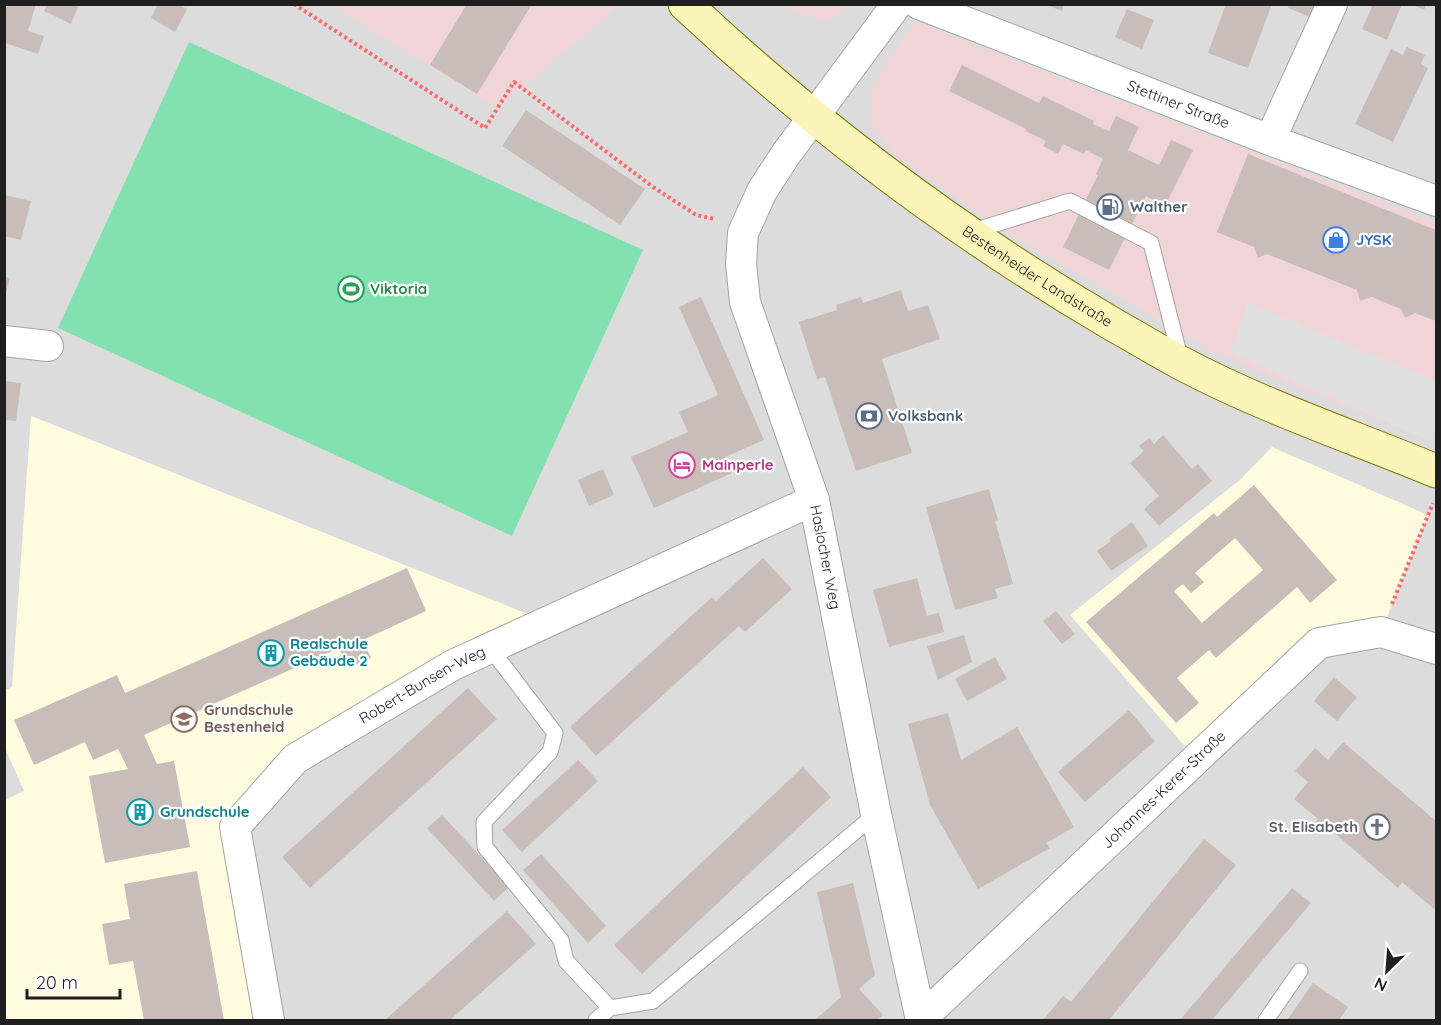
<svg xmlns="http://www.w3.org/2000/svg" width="1441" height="1025" viewBox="0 0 1441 1025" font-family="Quicksand,sans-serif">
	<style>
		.residential { fill: #dddcdc }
		.commercial { fill: #f1d4d7 }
		.education { fill: #fffbdf }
		.pitch { fill: #82e1af }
		.parking { fill: #dfdfdf }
		.building { fill: #c8bdb8; fill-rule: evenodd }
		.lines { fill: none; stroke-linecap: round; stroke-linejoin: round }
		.service-casing { stroke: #a3a3a3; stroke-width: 17 }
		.minor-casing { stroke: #a3a3a3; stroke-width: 32 }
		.secondary-casing { stroke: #7a7703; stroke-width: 35 }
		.path { stroke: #fc6a6e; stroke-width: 4; stroke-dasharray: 3 3; stroke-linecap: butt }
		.service { stroke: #fff; stroke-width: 15 }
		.minor { stroke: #fff; stroke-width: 30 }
		.secondary { stroke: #fbf5b9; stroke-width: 33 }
		.labels { text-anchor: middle; stroke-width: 4.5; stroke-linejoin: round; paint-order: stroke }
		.street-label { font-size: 15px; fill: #1f1f1f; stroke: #fff }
		.service-label { font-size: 15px; font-weight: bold; fill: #4e5e75; stroke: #fff; text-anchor: start }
		.shop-label { font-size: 15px; font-weight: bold; fill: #366cbe; stroke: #fff; text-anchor: start }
		.leisure-label { font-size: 15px; font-weight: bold; fill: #27864d; stroke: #fff; text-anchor: start }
		.hotel-label { font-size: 15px; font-weight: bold; fill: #b23c85; stroke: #fff; text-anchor: start }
		.culture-label { font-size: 15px; font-weight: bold; fill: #0d838f; stroke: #fff; text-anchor: start }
		.education-label { font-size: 15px; font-weight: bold; fill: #785e54; stroke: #fff; text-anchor: start }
		.worship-label { font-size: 15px; font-weight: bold; fill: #5b616d; stroke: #fff; text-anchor: end }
	</style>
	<rect width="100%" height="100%" fill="#f0ebe5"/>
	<rect class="residential" x="5" y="5" width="1431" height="1015"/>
	<g class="commercial">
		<path d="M332 5H620L497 108Z"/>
		<path d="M775 5H852L825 22Z"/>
		<path d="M916 22 1436 223V432L1432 442 1215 352 1018 239 897 157 873 129 871 93 889 58Z"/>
	</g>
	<g class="education">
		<path d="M31 416 548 622 295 759 235 827 269 1020H5V800L24 791 5 748 4 691 12 687Z"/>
		<path d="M1272 447 1428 515 1381 632 1319 643 1196 759 1070 615 1241 479Z"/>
	</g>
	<path class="pitch" d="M189 42 643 250 512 536 58 328Z"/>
	<path class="parking" d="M1248 303 1436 381V428L1432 442 1230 352Z"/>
	<g class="building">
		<path d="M5 4H36L28 31 44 36 38 54 5 43Z"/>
		<path d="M47 4H73L78 7 71 24 44 11Z"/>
		<path d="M158 4H178L187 9 175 32 151 18Z"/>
		<path d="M467 4H532L477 94 430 65Z"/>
		<path d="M1045 4H1064L1062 11Z"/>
		<path d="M1226 4H1272L1248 68 1208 53Z"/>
		<path d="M1289 4H1320L1315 19 1288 8Z"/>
		<path d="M1373 4H1402L1387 40 1362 29Z"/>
		<path d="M1411 4H1426L1424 10Z"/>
		<path d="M1127 9 1154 20 1142 49 1115 37Z"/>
		<path d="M1407 47 1425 55 1421 64 1428 68 1393 142 1355 124 1391 49 1403 55Z"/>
		<path d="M962 65 1039 103 1043 96 1094 121 1093 124 1109 131 1116 116 1139 127 1128 150 1159 165 1171 140 1193 150 1165 206 1146 196 1109 270 1063 247 1098 175 1096 174 1103 159 1086 150 1084 154 1063 144 1058 154 1043 146 1046 141 1026 131V129L949 91Z"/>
		<path d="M526 110 645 189 620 225 502 146Z"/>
		<path d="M1248 154 1436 230V321L1415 313 1405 318 1401 309 1372 297 1360 301 1357 290 1267 254 1258 258 1254 247 1217 232Z"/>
		<path d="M4 195 31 201 21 240 4 236Z"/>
		<path d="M4 277 10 278 5 297H4Z"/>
		<path d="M901 290 908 311 928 305 940 339 882 359 912 453 856 471 825 377 817 379 799 322 837 310 836 305 861 297 863 303Z"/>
		<path d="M701 297 764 440 725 457 732 473 654 508 631 457 688 432 679 412 718 395 679 307Z"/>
		<path d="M4 381 21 383 16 421 4 420Z"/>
		<path d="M1163 435 1192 469 1198 464 1212 481 1159 526 1144 509 1159 496 1130 463 1144 451 1139 446 1149 438 1154 444Z"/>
		<path d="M603 469 614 495 589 506 578 480Z"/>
		<path d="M1254 485 1337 580 1310 603 1297 587 1216 658 1209 650 1177 678 1199 703 1176 723 1086 622 1214 513 1217 517ZM1235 538 1263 570 1202 623 1174 591 1183 584 1191 593 1204 582 1195 573Z"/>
		<path d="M989 489 998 520 995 521 1013 584 995 589 998 598 955 610 926 507Z"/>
		<path d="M1132 522 1148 546 1111 571 1097 551 1111 541 1109 539Z"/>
		<path d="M763 558 792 589 745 632 739 626 596 756 570 727 712 597 716 601Z"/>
		<path d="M407 568 426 611 363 640 371 658 348 668 339 648 144 735 157 764 174 761 190 847 105 863 89 776 128 769 118 749 93 760 85 742 34 765 14 720 117 675 125 693Z"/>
		<path d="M917 578 927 616 939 613 944 632 889 647 873 590Z"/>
		<path d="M1056 611 1075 634 1062 644 1043 621Z"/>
		<path d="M964 635 972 662 938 680 927 646Z"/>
		<path d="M995 657 1007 679 967 701 955 679Z"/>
		<path d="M1334 677 1357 697 1337 721 1314 701Z"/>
		<path d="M468 688 497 719 310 888 282 857Z"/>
		<path d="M1129 710 1155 741 1085 802 1058 772Z"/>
		<path d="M948 713 961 760 1017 727 1074 827 1046 843 1050 848 978 889 930 805 908 724Z"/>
		<path d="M1343 742 1436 821V906L1434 909 1402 882 1398 888 1330 829 1326 834 1314 824 1318 819 1294 799 1308 782 1295 771 1315 748 1328 760Z"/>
		<path d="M578 760 598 781 522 852 502 830Z"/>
		<path d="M803 767 831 797 642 974 614 945Z"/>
		<path d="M442 815 509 887 494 901 427 828Z"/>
		<path d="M1204 839 1236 865 1109 1020H1043L1063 996 1071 1002Z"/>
		<path d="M541 854 606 926 588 943 523 870Z"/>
		<path d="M197 871 224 1020H144L133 961 109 965 102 924 130 919 124 884Z"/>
		<path d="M853 883 875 975 859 989 883 1015 877 1020H815L841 997 817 892Z"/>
		<path d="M1292 888 1311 903 1212 1020H1180Z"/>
		<path d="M507 911 536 944 450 1020H385Z"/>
		<path d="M1313 983 1348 1007 1339 1020H1287Z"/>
	</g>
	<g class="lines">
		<g class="service-casing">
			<g id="service">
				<path d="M970 232 1070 201 1151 243 1181 361"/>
				<path d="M490 648 555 733 550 752 484 822 485 847 561 940 566 961 610 1008"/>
				<path d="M596 1020 610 1008 653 1001 876 814"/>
				<path d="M1266 1020 1300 971"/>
			</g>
		</g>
		<g class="minor-casing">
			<g id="minor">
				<path id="s1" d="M897 4 786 154 762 191 743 233 741 264 745 302 814 500 876 814 921 1020"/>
				<path id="s2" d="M919 4 1270 140 1436 201"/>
				<path d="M1270 140 1332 4"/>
				<path d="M4 341 48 346"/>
				<path id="s3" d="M921 1019 1319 643 1381 632 1436 649"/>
				<path id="s4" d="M269 1020 235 827 295 759 453 665 814 500"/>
			</g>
		</g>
		<g class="secondary-casing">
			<g id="secondary">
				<path id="s5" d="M685 4C815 126 960 235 1114 325 1136 337 1158 351 1181 363 1262 406 1351 436 1436 471"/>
			</g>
		</g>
		<g class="path">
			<path d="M294 4 485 128 514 82 653 187 696 215 715 219"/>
			<path d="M1392 604 1433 503"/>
		</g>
		<use href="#service" class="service"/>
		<use href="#minor" class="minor"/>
		<use href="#secondary" class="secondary"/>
	</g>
	<defs>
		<g id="fuel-ring" transform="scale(1.35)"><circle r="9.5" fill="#fff" stroke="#5c6f8a" stroke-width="1.5"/><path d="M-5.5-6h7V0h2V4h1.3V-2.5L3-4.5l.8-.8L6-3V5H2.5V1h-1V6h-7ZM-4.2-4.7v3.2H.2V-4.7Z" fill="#5c6f8a"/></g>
		<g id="shop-ring" transform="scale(1.35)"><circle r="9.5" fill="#fff" stroke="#3f7fe0" stroke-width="1.5"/><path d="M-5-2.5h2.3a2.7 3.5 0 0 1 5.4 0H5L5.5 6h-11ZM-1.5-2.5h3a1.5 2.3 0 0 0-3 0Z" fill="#3f7fe0"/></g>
		<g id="stadium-ring" transform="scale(1.35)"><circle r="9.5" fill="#fff" stroke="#2e9e5b" stroke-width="1.5"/><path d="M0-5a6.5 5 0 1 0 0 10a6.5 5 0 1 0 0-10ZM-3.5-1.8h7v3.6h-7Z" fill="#2e9e5b"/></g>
		<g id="bank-ring" transform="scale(1.35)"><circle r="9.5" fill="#fff" stroke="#5c6f8a" stroke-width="1.5"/><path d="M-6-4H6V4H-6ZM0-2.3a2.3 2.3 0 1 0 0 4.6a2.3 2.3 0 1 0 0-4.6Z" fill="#5c6f8a"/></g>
		<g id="hotel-ring" transform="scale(1.35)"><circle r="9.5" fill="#fff" stroke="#d1479c" stroke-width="1.5"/><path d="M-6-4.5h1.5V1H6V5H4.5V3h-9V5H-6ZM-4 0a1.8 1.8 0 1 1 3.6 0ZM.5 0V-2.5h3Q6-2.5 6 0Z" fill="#d1479c"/></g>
		<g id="building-ring" transform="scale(1.35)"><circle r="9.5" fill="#fff" stroke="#0f9aa8" stroke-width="1.5"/><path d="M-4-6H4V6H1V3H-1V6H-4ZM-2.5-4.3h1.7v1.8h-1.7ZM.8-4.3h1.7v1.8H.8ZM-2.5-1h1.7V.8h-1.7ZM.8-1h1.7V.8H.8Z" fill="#0f9aa8"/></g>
		<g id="school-ring" transform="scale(1.35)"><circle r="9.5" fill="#fff" stroke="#8d6e63" stroke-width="1.5"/><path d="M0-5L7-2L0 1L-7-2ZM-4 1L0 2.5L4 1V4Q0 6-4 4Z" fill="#8d6e63"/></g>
		<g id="church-ring" transform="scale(1.35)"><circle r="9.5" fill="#fff" stroke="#6b7280" stroke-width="1.5"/><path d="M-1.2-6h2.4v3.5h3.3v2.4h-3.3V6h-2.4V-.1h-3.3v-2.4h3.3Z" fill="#6b7280"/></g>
	</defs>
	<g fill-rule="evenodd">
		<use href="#fuel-ring" x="1110" y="207"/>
		<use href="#shop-ring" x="1336" y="240"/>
		<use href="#stadium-ring" x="351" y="289"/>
		<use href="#bank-ring" x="869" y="416"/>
		<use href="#hotel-ring" x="682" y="465"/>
		<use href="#building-ring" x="271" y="653"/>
		<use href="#school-ring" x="184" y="719"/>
		<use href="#building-ring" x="140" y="812"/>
		<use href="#church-ring" x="1377" y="827"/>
	</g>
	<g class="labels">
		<g class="street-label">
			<text dy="5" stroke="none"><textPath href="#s2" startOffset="278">Stettiner Straße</textPath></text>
			<text dy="5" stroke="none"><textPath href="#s5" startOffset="446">Bestenheider Landstraße</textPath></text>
			<text dy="5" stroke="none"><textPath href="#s1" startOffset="614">Haslocher Weg</textPath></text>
			<text dy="5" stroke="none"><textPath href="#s4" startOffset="434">Robert-Bunsen-Weg</textPath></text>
			<text dy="5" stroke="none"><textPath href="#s3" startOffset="334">Johannes-Kerer-Straße</textPath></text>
		</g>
		<g class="service-label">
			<text x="1130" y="212">Walther</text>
			<text x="888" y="421">Volksbank</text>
		</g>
		<g class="shop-label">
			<text x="1356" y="245">JYSK</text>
		</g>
		<g class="leisure-label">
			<text x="370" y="294">Viktoria</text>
		</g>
		<g class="hotel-label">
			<text x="702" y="470">Mainperle</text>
		</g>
		<g class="culture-label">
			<text x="290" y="649">Realschule<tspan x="290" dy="17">Gebäude 2</tspan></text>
			<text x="160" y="817">Grundschule</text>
		</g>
		<g class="education-label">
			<text x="204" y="715">Grundschule<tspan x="204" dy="17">Bestenheid</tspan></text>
		</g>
		<g class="worship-label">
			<text x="1358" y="832">St. Elisabeth</text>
		</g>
	</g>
	<rect width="1441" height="1025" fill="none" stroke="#1f1f1f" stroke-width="12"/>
	<g transform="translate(1387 971) rotate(205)" stroke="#ffffff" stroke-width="4.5" paint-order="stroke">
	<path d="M0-4.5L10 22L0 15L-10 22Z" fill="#1f1f1f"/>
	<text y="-9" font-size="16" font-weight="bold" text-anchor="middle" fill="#1f1f1f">N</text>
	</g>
	<path d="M27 989v9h93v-9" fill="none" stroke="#1f1f1f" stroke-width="3"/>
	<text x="36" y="989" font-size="18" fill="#1f1f1f" stroke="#ffffff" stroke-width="4.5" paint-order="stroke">20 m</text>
</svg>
